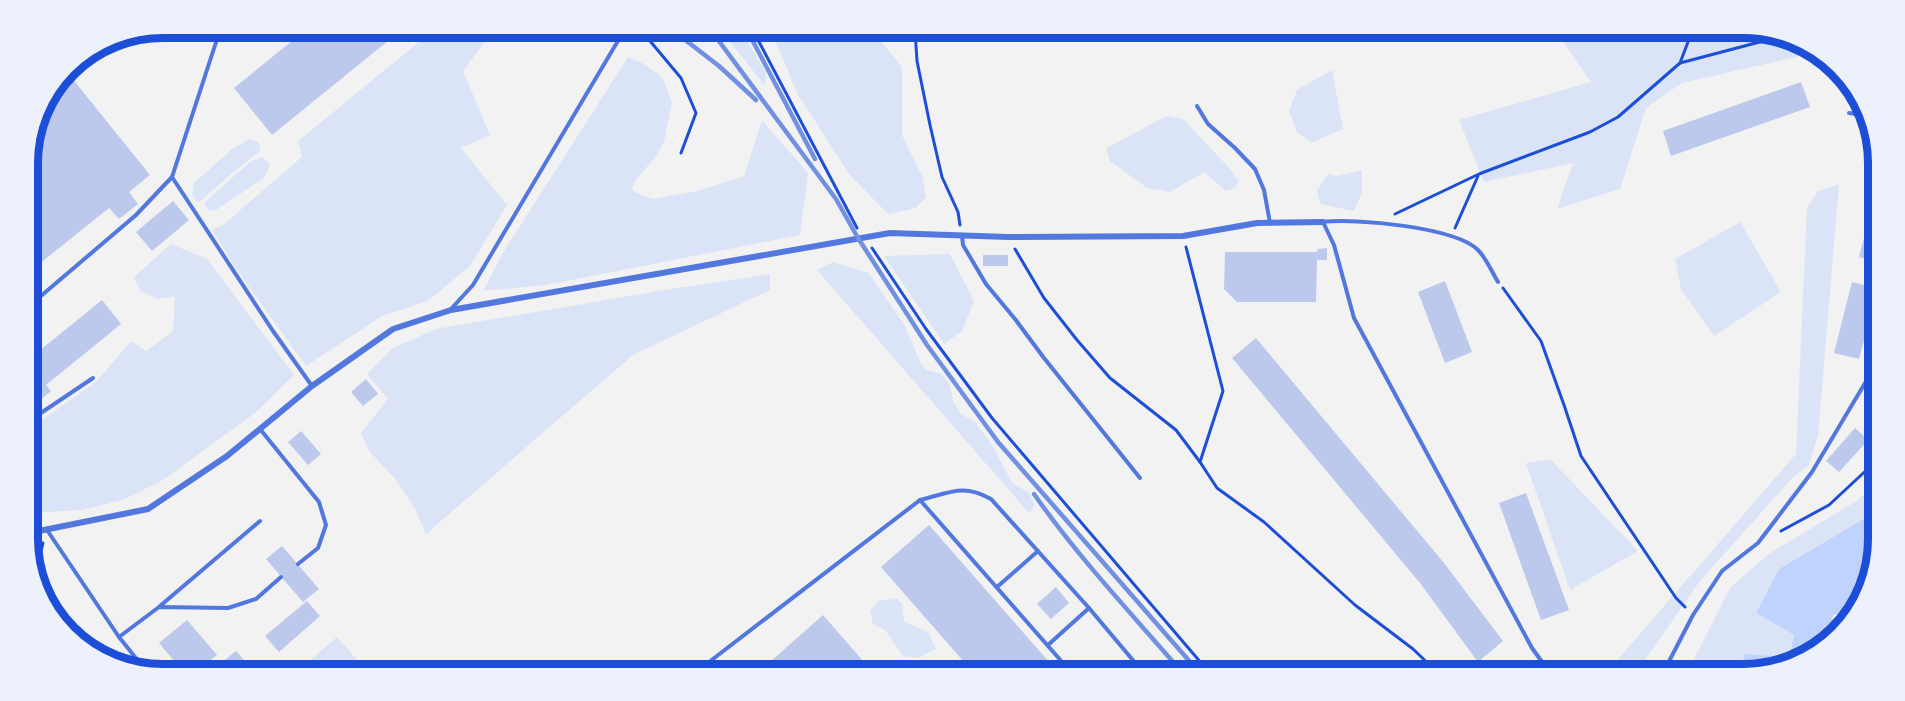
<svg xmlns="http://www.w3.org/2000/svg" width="1905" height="701" viewBox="0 0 1905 701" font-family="'Work Sans',sans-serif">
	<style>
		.green { fill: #dbe4f7 }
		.water { fill: #bfd3fe }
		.building { fill: #bdc9ec }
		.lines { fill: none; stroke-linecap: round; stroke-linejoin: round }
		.path { stroke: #1d4ed8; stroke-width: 3 }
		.service { stroke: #5277de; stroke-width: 4 }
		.minor { stroke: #5277de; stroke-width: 6 }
		.rail { stroke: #7290e2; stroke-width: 4.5 }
		.rim { fill: none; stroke: #1d4ed8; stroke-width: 8 }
	</style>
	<rect width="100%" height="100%" fill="#f2f2f2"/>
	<g class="green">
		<path d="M436 28H495L463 71 490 135 461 148 507 205 470 266 428 301 382 316 306 366 239 273 212 230 224 224 302 157 298 141Z"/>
		<path d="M720 29 741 30 766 73 765 86Z"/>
		<path d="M771 30H871L902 67V135L923 178 926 197 916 208 888 214 849 174 797 93Z"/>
		<path d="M1557 33 1786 34 1814 53 1682 83 1650 105 1645 111 1620 189 1557 209 1573 163 1484 182 1459 120 1591 82Z"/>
		<path d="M628 57 644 64 658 74 664 81 672 103 664 142 656 156 635 181 632 188 634 192 653 199 697 191 744 176 762 120 808 173 800 235 546 285 483 291 504 251Z"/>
		<path d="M1332 70 1343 129 1311 143 1297 132 1289 111 1297 90Z"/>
		<path d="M1167 116 1183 119 1230 169 1239 181 1234 188 1226 191 1204 172 1170 192 1147 188 1110 161 1106 148Z"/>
		<path d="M250 139 258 142 261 150 229 176 198 203 192 195 194 183 231 150Z"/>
		<path d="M263 157 270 165 264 178 216 210 208 211 204 203 251 161Z"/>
		<path d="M1362 170V192L1354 211 1320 204 1317 190 1328 174 1338 176Z"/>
		<path d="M1839 184 1818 435 1809 465 1793 477 1700 581 1636 673H1606L1796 454 1807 208 1818 191Z"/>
		<path d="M1740 222 1781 292 1714 336 1681 289 1675 259Z"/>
		<path d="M171 244 207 259 294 375 255 413 163 480 123 500 82 510 29 513V488L39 474 41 455 29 429 97 381 131 341 146 351 173 331 175 296 158 299 140 291 134 277Z"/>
		<path d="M950 254 974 301 962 331 944 344 884 256Z"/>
		<path d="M833 262 869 273 905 326 920 362 926 370 940 373 949 383 953 401 961 414 975 422 993 446 1012 483 1028 492 1035 505 1029 513 817 270Z"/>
		<path d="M770 274V290L633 355 426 534 414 507 396 480 369 451 361 433 388 399 367 374 393 348 436 329 658 291Z"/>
		<path d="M1550 459 1638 551 1570 590 1526 463Z"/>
		<path d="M1872 487V514L1779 569 1756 613 1794 635 1789 658 1744 654 1742 672 1744 674 1687 673 1730 588 1767 555 1858 500Z"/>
		<path d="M896 598 902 603 904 622 928 632 936 649 917 658 903 656 885 630 873 624 870 611 878 601Z"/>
		<path d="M337 637 364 668H301Z"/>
	</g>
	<path class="water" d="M1872 514 1871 582 1852 609 1833 615 1831 629 1835 632 1825 646 1751 674H1744L1742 672 1744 654 1789 657 1794 635 1756 613 1779 569Z"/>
	<g class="building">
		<path d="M308 28H404L272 135 234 88Z"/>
		<path d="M71 77 150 175 129 192 138 204 119 219 109 208 28 273 27 153 41 102 45 97Z"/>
		<path d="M1801 82 1810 107 1671 156 1663 131Z"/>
		<path d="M1875 195H1876L1875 262 1859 257Z"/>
		<path d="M173 201 189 220 152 251 136 232Z"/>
		<path d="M1327 248V260H1317L1316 302H1237L1224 289 1225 252H1317L1318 249Z"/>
		<rect x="983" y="255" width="25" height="11"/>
		<path d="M1445 281 1472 352 1445 363 1418 292Z"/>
		<path d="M1852 282 1875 288V298L1859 359 1834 353Z"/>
		<path d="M102 300 121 324 46 385 51 391 29 409 28 360Z"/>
		<path d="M1256 338 1444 563 1503 641 1478 662 1420 583 1232 358Z"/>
		<path d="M366 379 378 394 363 406 351 392Z"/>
		<path d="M1855 428 1868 440 1839 472 1826 461Z"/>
		<path d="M301 431 321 454 308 465 288 442Z"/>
		<path d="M1526 493 1569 610 1541 620 1499 503Z"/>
		<path d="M929 525 1057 671 971 670 881 567Z"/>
		<path d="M282 546 319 589 303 602 266 559Z"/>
		<path d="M1056 587 1069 603 1051 619 1037 604Z"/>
		<path d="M307 601 320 616 279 652 265 636Z"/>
		<path d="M823 615 871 670H761Z"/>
		<path d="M187 620 217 655 202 667H179L159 643Z"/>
		<path d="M236 651 250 667H216Z"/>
	</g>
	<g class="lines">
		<g class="path">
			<path d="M640 29 681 78 696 113 681 153"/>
			<path d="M754 30 757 38 857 228"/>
			<path d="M915 30 917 61 930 125 942 177 958 212 960 225"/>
			<path d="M1680 63 1691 34"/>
			<path d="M1395 214 1479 174 1590 132 1618 117 1680 63 1786 35"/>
			<path d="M1455 228 1478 176"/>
			<path d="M1186 247 1223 391 1200 462"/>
			<path d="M872 248 926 329 992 418 1208 671"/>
			<path d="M1015 249 1044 298 1077 340 1110 378 1176 430 1200 462 1217 488 1264 522 1355 605 1413 649 1437 672"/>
			<path d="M1503 288 1541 341 1564 405 1581 456 1676 598 1685 607"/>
			<path d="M1781 531 1829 505 1872 465"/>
			<path d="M35 576 43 543"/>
		</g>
		<g class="service">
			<path d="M221 27 172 177 273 331 312 386"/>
			<path d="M1197 106 1208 124 1235 148 1255 169 1264 190 1270 223"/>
			<path d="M1849 113 1863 115"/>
			<path d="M962 236 963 245 986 284 1015 319 1044 358 1140 478"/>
			<path d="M1498 282C1492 272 1486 258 1478 250 1455 227 1355 218 1323 222L1334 245 1354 318 1532 648 1550 673"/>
			<path d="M28 307 136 215 172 177"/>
			<path d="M451 309 473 285 625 29"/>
			<path d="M29 421 93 378"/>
			<path d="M260 429 319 502 326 525 318 548 298 564"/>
			<path d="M29 443 32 469 29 475"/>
			<path d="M920 500C949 493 963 483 991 499L1089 608 1142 671"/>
			<path d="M47 530 119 637 143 667"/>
			<path d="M997 587 1038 551"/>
			<path d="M160 606 260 521"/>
			<path d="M119 637 159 607 228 608 256 599 281 577"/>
			<path d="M1048 645 1089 608"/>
			<path d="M700 669 920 500 1070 671"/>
			<path d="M1663 673 1693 615 1722 571 1758 543 1812 472 1874 368"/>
		</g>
		<path class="minor" d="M29 533 148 509 227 456 312 386 393 329 451 310 890 233 1008 237 1183 236 1257 223 1323 222"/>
		<g class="rail">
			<path d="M671 29 719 66 756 100"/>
			<path d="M710 29 836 199 858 238 927 345 998 442 1198 671"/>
			<path d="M747 30 815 159"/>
			<path d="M1034 494C1078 557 1131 613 1181 671"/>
		</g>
	</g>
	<path d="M0 0H1905V701H0ZM163 38H1743A125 125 0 0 1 1868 163V539A125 125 0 0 1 1743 664H163A125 125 0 0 1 38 539V163A125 125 0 0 1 163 38Z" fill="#edf1fc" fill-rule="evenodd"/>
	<path class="rim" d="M163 38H1743A125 125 0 0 1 1868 163V539A125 125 0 0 1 1743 664H163A125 125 0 0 1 38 539V163A125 125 0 0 1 163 38Z"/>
</svg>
